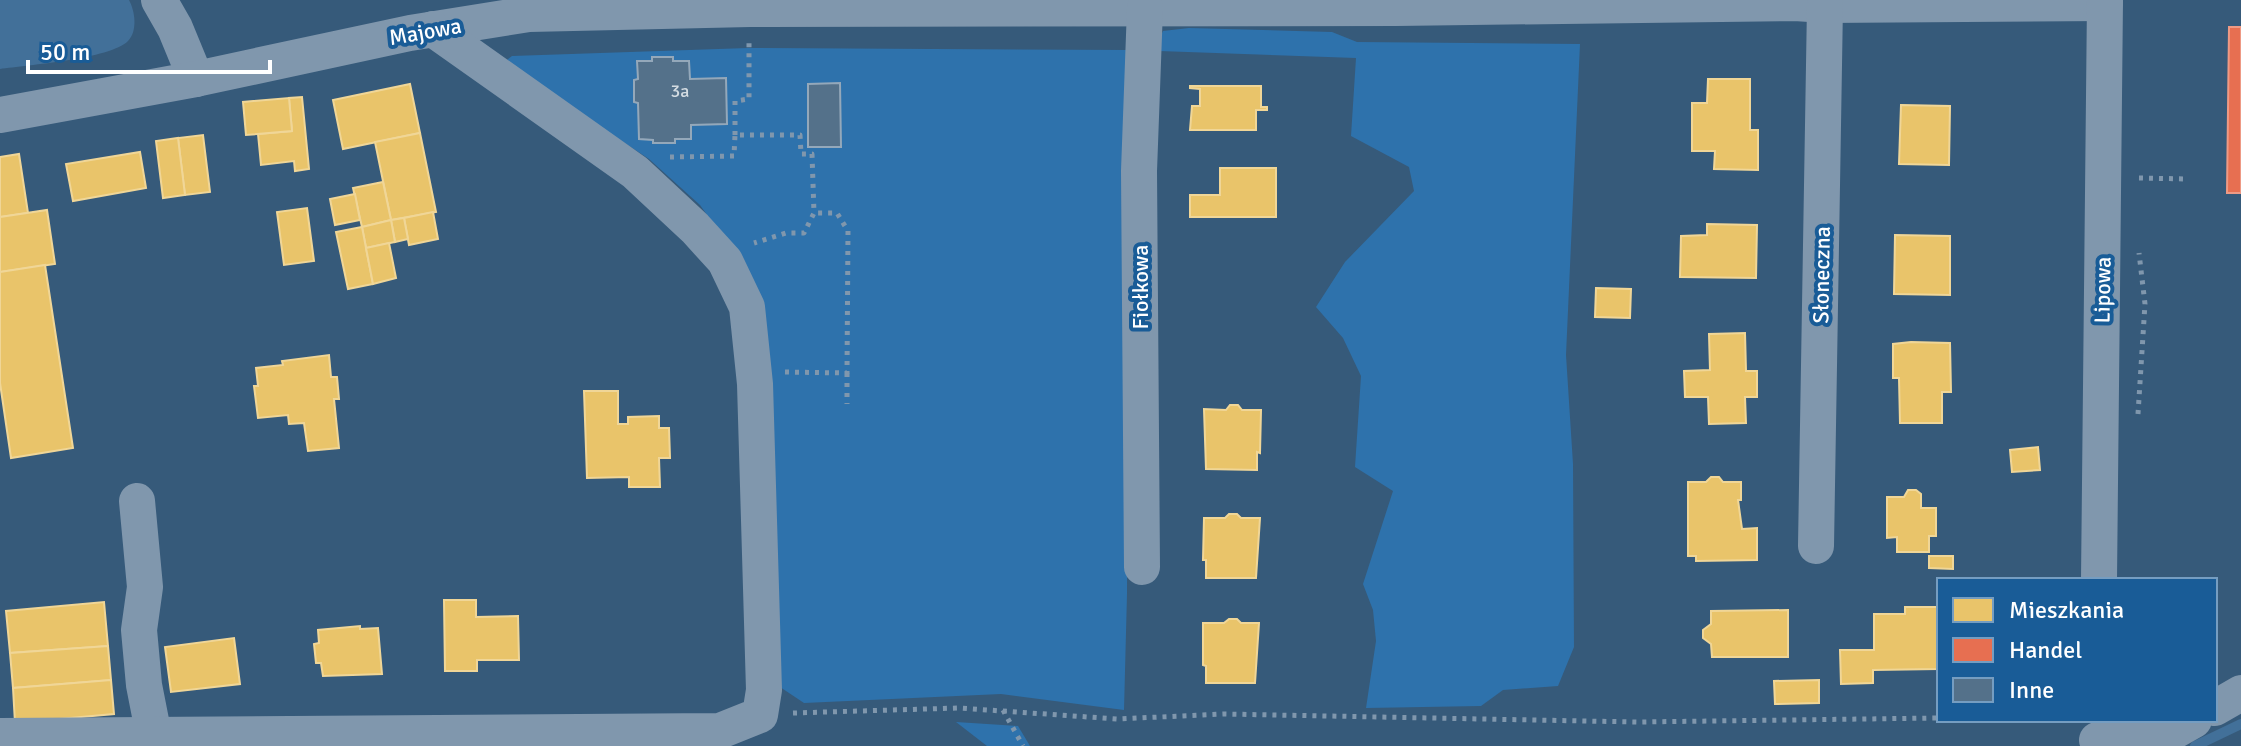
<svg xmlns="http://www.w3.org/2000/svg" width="2241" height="746" viewBox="0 0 2241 746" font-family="Signika,sans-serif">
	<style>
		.green { fill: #2e72ac }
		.water { fill: #427099 }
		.homes { fill: #e9c46a; stroke: #f0d697; stroke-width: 2 }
		.shops { fill: #e76f51; stroke: #ee9a85; stroke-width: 2 }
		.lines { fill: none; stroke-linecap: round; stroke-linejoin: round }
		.stream { stroke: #427099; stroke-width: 10 }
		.building { fill: #54718a; stroke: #94a8ba; stroke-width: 2 }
		.path { stroke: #8097ad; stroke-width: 5; stroke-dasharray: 4 6; stroke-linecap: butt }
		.minor { stroke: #8097ad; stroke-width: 36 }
		.labels { text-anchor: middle; stroke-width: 8; stroke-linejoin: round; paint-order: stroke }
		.number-label { font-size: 18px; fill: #d4dce2 }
		.street-label { font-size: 22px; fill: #fff; stroke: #195c97 }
	</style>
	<rect width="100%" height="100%" fill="#365a7a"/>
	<g class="green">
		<path d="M1189 28 1332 32 1357 42 1580 44 1566 355 1573 464 1574 647 1558 686 1503 690 1481 706 1366 708 1376 641 1373 610 1363 584 1393 491 1355 467 1361 376 1343 338 1316 307 1345 262 1414 191 1409 167 1351 136 1356 58 1159 51 1157 44 1163 31Z"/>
		<path d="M748 48 1129 50 1127 594 1124 710 1001 694 804 703 780 687 739 260 700 205 649 159 503 63 512 56Z"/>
		<path d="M956 722 1018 726 1030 746H987Z"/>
	</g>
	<path class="water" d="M0 0H129C135 11 138 31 128 41 110 59 27 65 0 69Z"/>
	<g class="homes">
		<path d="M1708 79H1750V130H1758V170L1714 169 1715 151H1692V103H1707Z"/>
		<path d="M410 84 420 133 343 149 333 100Z"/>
		<path d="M1190 86H1261V107H1267V110H1256V130H1190L1192 106H1200V89L1190 88Z"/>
		<path d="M302 97 309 169 295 171 294 161 261 165 258 134 292 131 289 98Z"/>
		<path d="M289 98 292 131 246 135 243 102Z"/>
		<path d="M1901 105 1950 106 1949 165 1899 164Z"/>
		<path d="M420 133 436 212 391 220 375 142Z"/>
		<path d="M203 135 210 192 185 195 178 138Z"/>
		<path d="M178 138 185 195 163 198 156 141Z"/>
		<path d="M140 152 146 188 73 201 66 164Z"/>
		<path d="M19 154 28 213 0 217V157Z"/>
		<path d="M1220 168H1276V217H1190V195H1220Z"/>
		<path d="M383 182 391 220 362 227 353 188Z"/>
		<path d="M355 194 360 220 335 225 330 199Z"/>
		<path d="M307 208 314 261 284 265 277 212Z"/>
		<path d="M47 210 55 264 0 272V217Z"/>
		<path d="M433 212 438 239 409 245 404 218Z"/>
		<path d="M404 218 408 239 395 242 391 220Z"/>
		<path d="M391 220 395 242 366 248 362 227Z"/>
		<path d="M1707 224 1757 225 1756 278 1680 277 1681 236 1707 235Z"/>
		<path d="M362 227 373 284 348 289 336 232Z"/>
		<path d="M1895 235 1950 236V295L1894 294Z"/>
		<path d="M389 243 396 278 373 284 366 248Z"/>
		<path d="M45 265 73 448 11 458 0 383V272Z"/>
		<path d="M1596 288 1631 289 1630 318 1595 317Z"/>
		<path d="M1745 333 1746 371H1757V397H1745L1746 423 1709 424 1708 397H1685L1684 371 1710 370 1709 334Z"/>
		<path d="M1911 342 1950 343 1951 392H1942V423H1900L1899 378H1893V344Z"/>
		<path d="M329 355 331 377H337L339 399H334L339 448 308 451 304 423 289 424 288 415 258 418 254 386H258L256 368 283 365 282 361Z"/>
		<path d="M584 391H618V424H628V417L659 416V428H669L670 458H659L660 487H629V477L587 478Z"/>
		<path d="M1230 405H1238L1242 410H1261L1260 453 1257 452V470L1206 469 1204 409 1226 410Z"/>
		<path d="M2038 447 2040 470 2012 472 2010 450Z"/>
		<path d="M1711 477H1719L1723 482H1741V500H1738L1742 529 1757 528V560L1696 561V556H1688V482H1706Z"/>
		<path d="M1908 490H1916L1921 494V508H1936V536H1929V552H1897V537L1887 538V497H1904Z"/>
		<path d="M1229 514H1237L1241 518H1260L1256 578H1206V560H1203L1204 518H1225Z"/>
		<path d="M1929 556H1953V569L1929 568Z"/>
		<path d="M444 600H476V617L518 616 519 660H477V671H445Z"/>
		<path d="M104 602 108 646 10 653 6 611Z"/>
		<path d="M1905 607H1938V669L1873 670V683L1841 684 1840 650H1874V614H1905Z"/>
		<path d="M1788 610V657H1712L1711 644 1703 638V630L1711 624V611Z"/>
		<path d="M1229 619H1237L1241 623H1259L1255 683H1206V666L1203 665V623H1224Z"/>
		<path d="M360 626V629L378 628 382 674 323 676 321 663H316L314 644 319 643 318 630Z"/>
		<path d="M234 638 240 684 171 692 165 647Z"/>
		<path d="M108 646 111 680 13 688 10 653Z"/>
		<path d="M111 680 114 714 15 723 13 688Z"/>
		<path d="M1819 680V703L1775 704 1774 681Z"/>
	</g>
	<path class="shops" d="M2229 27H2241V193H2227Z"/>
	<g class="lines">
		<path class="stream" d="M2195 746 2241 724"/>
	</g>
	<g class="building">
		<path d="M652 57H673V61H689L690 79 726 78 727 124 691 125V139H675V143H653V140L639 139 638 103 634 102V80L638 79 637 61H652Z"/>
		<path d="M840 83 841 147H808V84Z"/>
	</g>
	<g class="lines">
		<g class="path">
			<path d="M735 135V101L749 99V41"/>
			<path d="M670 157 734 156 735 135H800L801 154H812L814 213 804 233H786L754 243"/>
			<path d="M2139 178 2189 179"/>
			<path d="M785 372 847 373 848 231 837 213H814"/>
			<path d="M847 373V404"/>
			<path d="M2138 414 2145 304 2139 253"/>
			<path d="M1003 710 1023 746"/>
			<path d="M793 713 959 708 1117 719 1224 714 1637 722 1939 718"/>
		</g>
		<g class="minor">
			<path d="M159 0 175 28 196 79"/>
			<path d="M0 115 196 79 410 33 529 14 750 9 1396 8 1795 3 1825 5 2105 3"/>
			<path d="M137 501 145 587 139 630 144 685 154 736"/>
			<path d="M1816 546 1825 5"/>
			<path d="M1142 567 1139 171 1145 8"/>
			<path d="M2099 580 2105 0"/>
			<path d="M2215 708 2241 693"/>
			<path d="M0 736 720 731 760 715 764 690 755 384 747 307 725 261 695 228 635 172 433 29"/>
			<path d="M2097 740 2173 732 2194 720"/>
		</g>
	</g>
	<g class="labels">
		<g class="number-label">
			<text x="680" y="97">3a</text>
		</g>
		<g class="street-label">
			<text transform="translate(425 31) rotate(-10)" y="8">Majowa</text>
			<text transform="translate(1821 275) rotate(-89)" y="8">Słoneczna</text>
			<text transform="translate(1140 287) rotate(-90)" y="8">Fiołkowa</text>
			<text transform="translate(2102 290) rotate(-89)" y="8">Lipowa</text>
		</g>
	</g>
	<rect x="1937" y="578" width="280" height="144" fill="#195c97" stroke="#759dc1" stroke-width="2"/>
	<rect x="1953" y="598" width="40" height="24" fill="#e9c46a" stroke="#759dc1" stroke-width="2"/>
	<text x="2009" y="618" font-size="24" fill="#ffffff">Mieszkania</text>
	<rect x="1953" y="638" width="40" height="24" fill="#e76f51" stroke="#759dc1" stroke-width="2"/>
	<text x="2009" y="658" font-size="24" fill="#ffffff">Handel</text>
	<rect x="1953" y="678" width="40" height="24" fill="#54718a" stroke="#759dc1" stroke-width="2"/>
	<text x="2009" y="698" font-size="24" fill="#ffffff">Inne</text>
	<path d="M28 60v12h242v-12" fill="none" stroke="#ffffff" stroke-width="4"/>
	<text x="40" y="60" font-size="24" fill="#ffffff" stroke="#195c97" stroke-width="6" paint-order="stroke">50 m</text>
</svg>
